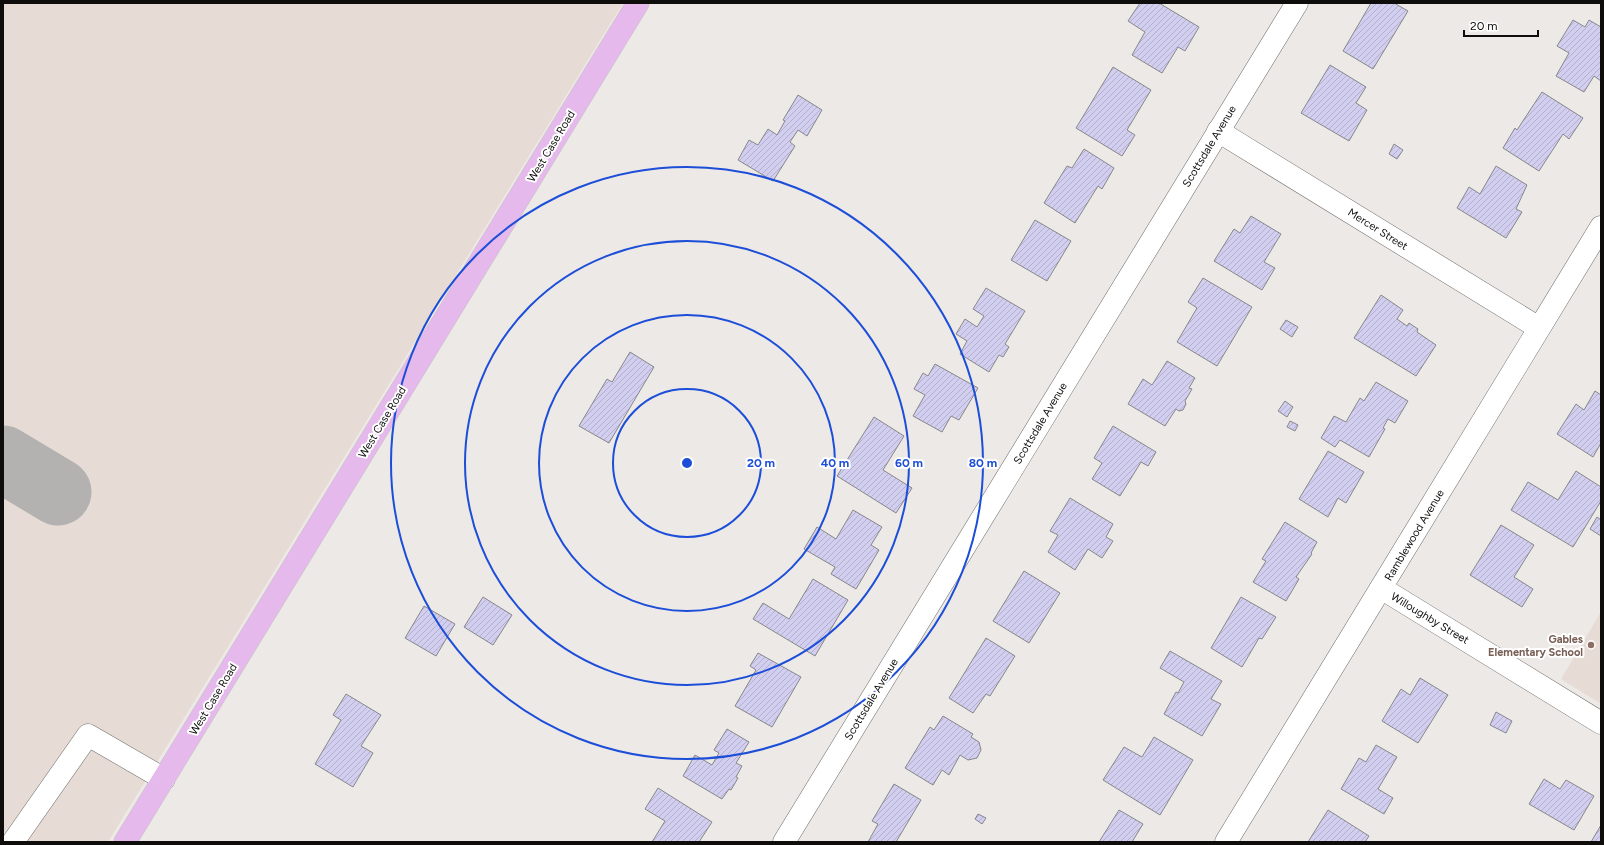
<svg xmlns="http://www.w3.org/2000/svg" width="1604" height="845" viewBox="0 0 1604 845" font-family="Figtree,sans-serif">
	<style>
		.built { fill: #e7dcd5 }
		.lines { fill: none; stroke-linecap: round; stroke-linejoin: round }
		.taxiway { stroke: #b4b2b0; stroke-width: 67 }
		.building { fill: url(#building-hatch); stroke: #87878a }
		.minor-casing { stroke: #716e6c; stroke-width: 23 }
		.major-casing { stroke: #c5c5c5; stroke-width: 23 }
		.minor { stroke: #fff; stroke-width: 22 }
		.major { stroke: #e5b9eb; stroke-width: 22 }
		.ring { fill: none; stroke: #1d4ed8; stroke-width: 2 }
		.education-dot { fill: #8d6e63; stroke: #fff; stroke-width: 1.5 }
		.labels { text-anchor: middle; stroke-width: 4; stroke-linejoin: round; paint-order: stroke }
		.street-label { font-size: 11px; fill: #0e0d0c; stroke: #fff }
		.education-label { font-size: 11px; font-weight: bold; fill: #785e54; stroke: #fff; text-anchor: end }
		.centre { fill: #1d4ed8; stroke: #fff; stroke-width: 2 }
		.ring-label { font-size: 12px; text-anchor: middle; font-weight: bold; fill: #1d4ed8; stroke: #fff; stroke-width: 4; stroke-linejoin: round; paint-order: stroke }
	</style>
	<defs>
		<pattern id="building-hatch" width="6" height="6" patternUnits="userSpaceOnUse"><rect width="6" height="6" fill="#d2ceef"/><path d="M-1 1l2-2M0 6l6-6M5 7l2-2" fill="none" stroke="#b3b0cc"/></pattern>
	</defs>
	<rect width="100%" height="100%" fill="#ede9e7"/>
	<g class="built">
		<path d="M3 3H623L108 842H3Z"/>
		<path d="M1601 612V704L1561 679Z"/>
	</g>
	<g class="lines">
		<path class="taxiway" d="M3 459 58 492"/>
	</g>
	<g class="building">
		<path d="M1140 3H1159L1199 27 1185 51 1178 47 1162 73 1132 55 1145 32 1128 21Z"/>
		<path d="M1371 3H1394L1408 11 1373 69 1343 51Z"/>
		<path d="M1573 20 1585 27 1589 20 1601 27V81L1594 76 1584 92 1556 76 1569 53 1557 46Z"/>
		<path d="M1330 65 1366 87 1356 103 1367 110 1349 141 1301 113Z"/>
		<path d="M1113 67 1151 90 1127 130 1135 135 1122 156 1076 128Z"/>
		<path d="M1542 92 1583 118 1569 139 1563 134 1539 171 1503 148 1515 128 1517 130Z"/>
		<path d="M798 95 822 110 807 136 798 130 790 142 795 146 773 181 738 160 749 140 758 145 768 129 777 135 785 121 783 120Z"/>
		<path d="M1394 144 1403 150 1397 159 1389 154Z"/>
		<path d="M1084 149 1114 168 1102 189 1098 186 1075 223 1044 203 1067 166 1072 168Z"/>
		<path d="M1496 166 1527 185 1516 209 1522 212 1506 238 1457 208 1469 187 1480 194Z"/>
		<path d="M1251 216 1281 234 1264 262 1275 268 1262 290 1214 261 1234 229 1240 233Z"/>
		<path d="M1035 220 1071 241 1047 281 1011 260Z"/>
		<path d="M1203 278 1252 307 1217 366 1177 342 1197 308 1188 302Z"/>
		<path d="M986 288 1025 311 1005 344 1009 347 1003 357 999 355 989 372 960 354 967 341 956 334 965 319 977 327 984 316 973 309Z"/>
		<path d="M1381 295 1403 310 1397 319 1407 326 1409 323 1418 329 1417 332 1436 345 1416 376 1354 338Z"/>
		<path d="M1286 320 1298 327 1292 337 1280 329Z"/>
		<path d="M630 352 654 367 609 443 579 426 607 379 612 382Z"/>
		<path d="M1167 361 1195 378 1189 388 1192 389 1185 401 1186 404 1183 410 1179 411 1176 409 1165 426 1128 404 1143 379 1152 385Z"/>
		<path d="M935 364 978 388 959 420 951 416 942 432 913 416 925 395 914 389 923 373 928 376Z"/>
		<path d="M1376 382 1408 401 1395 423 1388 419 1383 428 1385 429 1369 457 1340 440 1335 447 1321 438 1334 416 1346 422 1360 398 1364 401Z"/>
		<path d="M1595 391 1601 395V443L1593 457 1557 434 1576 404 1584 410Z"/>
		<path d="M1285 401 1293 407 1287 417 1278 411Z"/>
		<path d="M874 417 904 436 883 470 912 488 896 513 837 476Z"/>
		<path d="M1290 421 1298 425 1295 431 1287 427Z"/>
		<path d="M1113 426 1156 452 1148 466 1141 462 1120 496 1092 479 1102 463 1094 458Z"/>
		<path d="M1328 451 1364 472 1346 503 1338 498 1328 517 1299 499Z"/>
		<path d="M1576 471 1601 487V501L1573 547 1511 510 1528 482 1558 500Z"/>
		<path d="M1070 498 1113 524 1106 537 1113 541 1102 558 1088 549 1075 570 1048 552 1058 535 1050 531Z"/>
		<path d="M853 510 882 527 871 545 879 550 856 589 831 574 835 567 804 549 817 527 836 539Z"/>
		<path d="M1597 517 1601 520V536L1590 529Z"/>
		<path d="M1285 522 1317 542 1311 553 1312 554 1296 577 1299 579 1286 601 1253 582 1266 561 1262 559Z"/>
		<path d="M1501 525 1534 545 1514 577 1533 589 1522 607 1470 575Z"/>
		<path d="M1024 571 1060 593 1029 643 993 621Z"/>
		<path d="M813 579 848 600 815 656 753 619 763 603 789 619Z"/>
		<path d="M483 597 512 615 493 645 464 627Z"/>
		<path d="M1241 597 1276 617 1262 639 1259 638 1242 667 1211 648Z"/>
		<path d="M424 606 455 624 436 656 405 638Z"/>
		<path d="M986 638 1015 656 990 696 986 694 973 713 949 698Z"/>
		<path d="M1170 651 1222 681 1211 699 1221 704 1202 736 1164 714 1176 692 1178 693 1184 682 1160 668Z"/>
		<path d="M758 653 801 677 772 727 735 706 756 670 750 666Z"/>
		<path d="M1420 678 1448 695 1418 743 1382 721 1401 689 1410 695Z"/>
		<path d="M346 694 381 715 361 746 373 753 353 787 315 764 341 720 333 715Z"/>
		<path d="M1496 712 1512 721 1506 733 1490 725Z"/>
		<path d="M943 716 973 734 971 737 979 742 981 750 977 758 968 760 960 755 949 775 942 770 933 785 905 768 930 727 934 730Z"/>
		<path d="M727 729 749 742 736 763 742 766 736 777 738 778 731 790 729 789 722 799 683 776 695 755 712 765 719 753 714 750Z"/>
		<path d="M1154 737 1193 760 1160 815 1103 780 1124 747 1142 757Z"/>
		<path d="M1376 745 1397 757 1378 789 1393 798 1384 814 1341 789 1359 758 1366 762Z"/>
		<path d="M1544 779 1560 789 1566 780 1594 796 1574 830 1529 804Z"/>
		<path d="M894 784 921 800 896 842H868L878 824 872 821Z"/>
		<path d="M658 788 712 822 699 842H652L665 821 645 809Z"/>
		<path d="M1119 810 1143 824 1132 842H1099Z"/>
		<path d="M1328 810 1369 836 1365 842H1308Z"/>
		<path d="M978 814 986 818 982 824 975 819Z"/>
		<path d="M1601 825V842H1591Z"/>
	</g>
	<g class="lines">
		<g class="minor-casing">
			<g id="minor">
				<path d="M1218 131 1539 328"/>
				<path d="M1381 588 1601 723"/>
				<path d="M13 842 88 735 164 779"/>
				<path d="M784 842 1297 3"/>
				<path d="M1226 842 1601 227"/>
			</g>
		</g>
		<g class="major-casing">
			<path id="major" d="M125 842 638 3"/>
		</g>
		<use href="#minor" class="minor"/>
		<use href="#major" class="major"/>
	</g>
	<g class="ring">
		<circle cx="687" cy="463" r="74"/>
		<circle cx="687" cy="463" r="148"/>
		<circle cx="687" cy="463" r="222"/>
		<circle cx="687" cy="463" r="296"/>
	</g>
	<circle class="education-dot" cx="1591" cy="645" r="4"/>
	<g class="labels">
		<g class="street-label">
			<text transform="translate(551 146) rotate(-59)" y="4">West Case Road</text>
			<text transform="translate(1209 146) rotate(-59)" y="4">Scottsdale Avenue</text>
			<text transform="translate(1378 229) rotate(32)" y="4">Mercer Street</text>
			<text transform="translate(382 422) rotate(-59)" y="4">West Case Road</text>
			<text transform="translate(1040 423) rotate(-59)" y="4">Scottsdale Avenue</text>
			<text transform="translate(1414 535) rotate(-59)" y="4">Ramblewood Avenue</text>
			<text transform="translate(1430 618) rotate(31)" y="4">Willoughby Street</text>
			<text transform="translate(213 699) rotate(-59)" y="4">West Case Road</text>
			<text transform="translate(871 699) rotate(-59)" y="4">Scottsdale Avenue</text>
		</g>
		<g class="education-label">
			<text x="1583" y="643">Gables<tspan x="1583" dy="13">Elementary School</tspan></text>
		</g>
	</g>
	<circle cx="687" cy="463" r="6" class="centre"/>
	<g class="ring-label">
		<text x="761" y="467">20 m</text>
		<text x="835" y="467">40 m</text>
		<text x="909" y="467">60 m</text>
		<text x="983" y="467">80 m</text>
	</g>
	<rect width="1604" height="845" fill="none" stroke="#0e0d0c" stroke-width="8"/>
	<path d="M1464 30v6h74v-6" fill="none" stroke="#0e0d0c" stroke-width="2"/>
	<text x="1470" y="30" font-size="12" fill="#0e0d0c" stroke="#ffffff" stroke-width="3" paint-order="stroke">20 m</text>
</svg>
